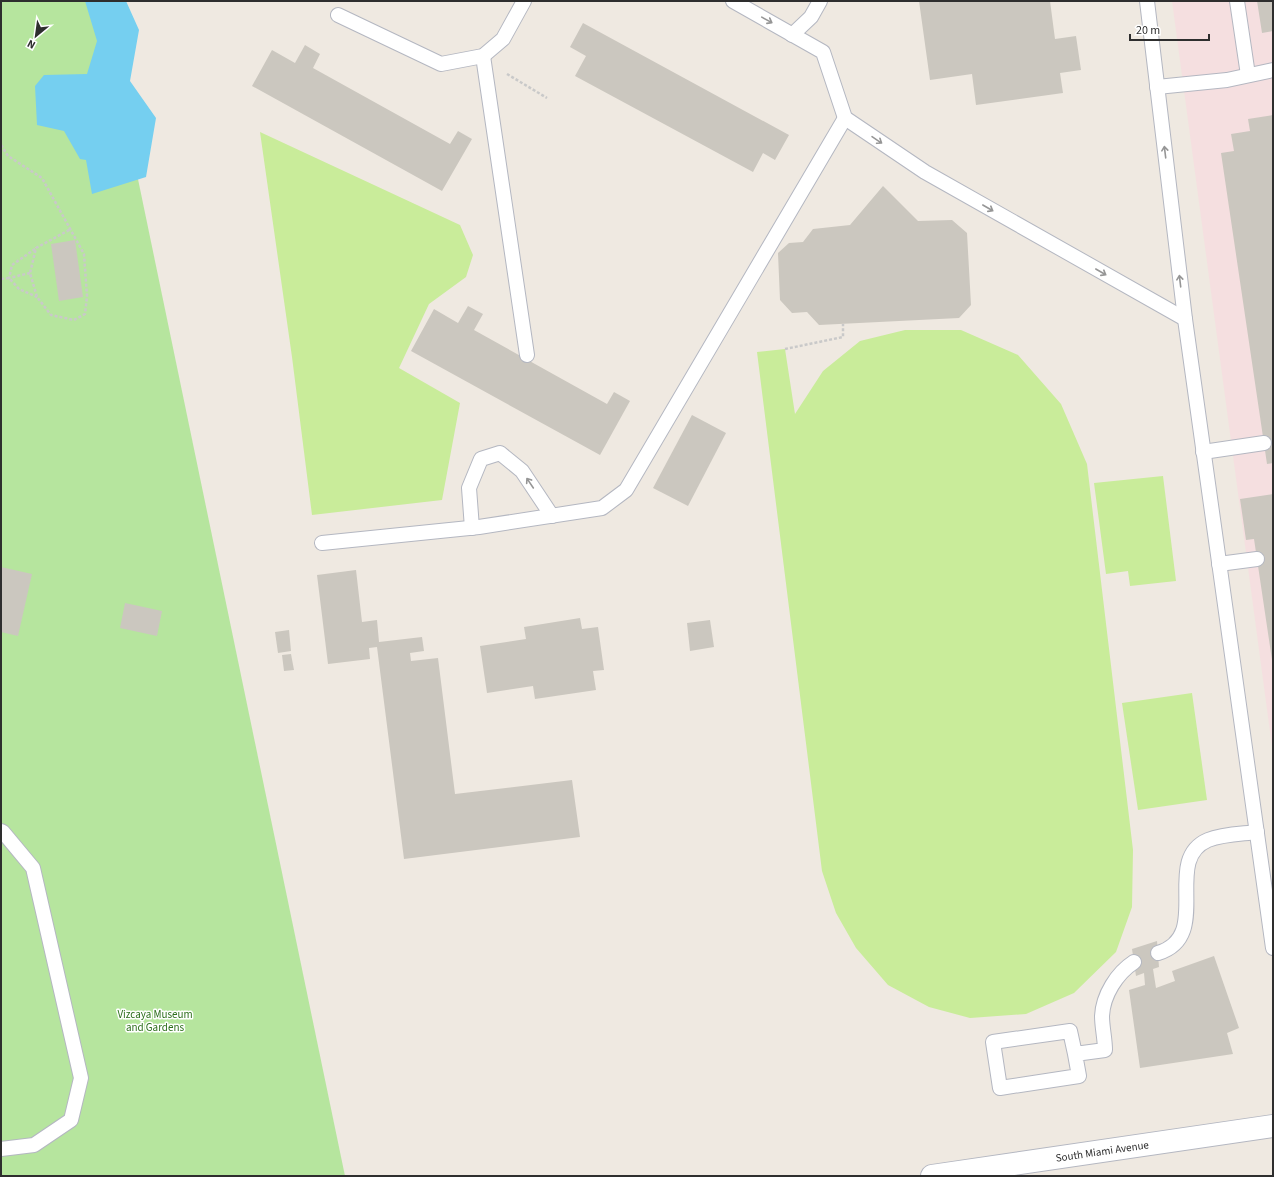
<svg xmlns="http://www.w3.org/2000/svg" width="1274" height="1177" viewBox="0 0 1274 1177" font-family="'Source Sans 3',sans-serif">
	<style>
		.medical { fill: #f5dfe0 }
		.green { fill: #b6e59e }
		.pitch { fill: #c9ec9a }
		.water { fill: #75cff0 }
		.building { fill: #cbc7bf }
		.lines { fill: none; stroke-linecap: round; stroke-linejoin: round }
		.service-casing { stroke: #b4b7c1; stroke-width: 16 }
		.secondary-casing { stroke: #b4b7c1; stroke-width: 24 }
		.path { stroke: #c9c9c9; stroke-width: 2.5; stroke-dasharray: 3 2; stroke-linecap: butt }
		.service { stroke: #fff; stroke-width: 14 }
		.secondary { stroke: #fff; stroke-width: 22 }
		.oneway { stroke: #969696 }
		.labels { text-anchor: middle; stroke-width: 3; stroke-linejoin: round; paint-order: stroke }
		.park-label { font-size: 11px; fill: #2c6e1b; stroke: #fff }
		.street-label { font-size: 11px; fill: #2e2e2e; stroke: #fff }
	</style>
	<rect width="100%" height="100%" fill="#efe9e1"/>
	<path class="medical" d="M1172 1H1273V754Z"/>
	<path class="green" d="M1 1H101L345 1176H1Z"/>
	<g class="pitch">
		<path d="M260 132 460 225 473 255 466 277 429 304 399 368 460 403 442 500 312 515 292 357Z"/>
		<path d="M905 330H961L1018 355 1061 404 1087 464 1133 850 1132 907 1116 952 1074 993 1026 1014 970 1018 929 1007 888 985 856 948 836 913 822 871 757 352 785 349 795 414 823 371 860 341Z"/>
		<path d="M1163 476 1176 581 1130 586 1128 571 1106 574 1094 483Z"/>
		<path d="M1192 693 1207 800 1138 810 1122 703Z"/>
	</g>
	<path class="water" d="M85 1H126L139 30 130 81 156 118 146 177 92 194 86 160 80 159 64 131 37 125 35 86 44 75 87 74 97 41Z"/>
	<g class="building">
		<path d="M919 1H1050L1055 39 1076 36 1081 70 1060 73 1063 93 976 105 972 74 930 80Z"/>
		<path d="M1257 1H1273V31L1262 33Z"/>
		<path d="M583 23 789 135 775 160 763 153 753 172 575 76 586 56 570 47Z"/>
		<path d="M305 45 320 54 313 68 450 144 458 131 472 139 442 191 252 86 272 50 295 63Z"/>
		<path d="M1273 115V463L1267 464 1221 153 1234 151 1231 134 1250 131 1248 119Z"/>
		<path d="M883 186 918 221 952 220 967 233 971 305 959 318 819 325 807 312 792 313 780 300 778 253 789 243 803 242 813 229 850 225Z"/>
		<path d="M75 240 83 297 59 301 51 244Z"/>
		<path d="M468 306 483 314 474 330 607 404 614 392 630 401 600 455 411 351 434 309 458 323Z"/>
		<path d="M692 415 726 433 688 506 653 488Z"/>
		<path d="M1273 494V660H1272L1254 539 1246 540 1240 499Z"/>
		<path d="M1 567 32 574 18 636 1 632Z"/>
		<path d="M356 570 362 622 377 620 379 642 422 637 424 651 410 653 411 661 438 658 455 794 572 780 580 837 404 859 377 647 369 648 370 659 328 664 317 575Z"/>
		<path d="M125 603 162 611 157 636 120 628Z"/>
		<path d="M580 618 582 629 598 627 604 670 593 671 596 690 535 699 533 686 487 693 480 646 526 639 524 627Z"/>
		<path d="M710 620 714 647 690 651 687 623Z"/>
		<path d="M289 630 291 651 278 653 275 632Z"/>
		<path d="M291 654 294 670 284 671 282 655Z"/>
		<path d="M1157 941 1159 967 1153 969 1156 988 1175 981 1172 971 1214 956 1239 1028 1227 1033 1233 1054 1140 1068 1129 990 1145 985 1144 973 1136 976 1132 949Z"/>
	</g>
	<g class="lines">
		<g class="service-casing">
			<g id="service">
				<path d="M733 1 823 52 845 118 925 172 1185 319"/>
				<path d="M1147 1 1185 319 1273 948"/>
				<path d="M1237 1 1248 75"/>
				<path d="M338 15 441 64 483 56 503 39 524 1"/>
				<path d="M792 35 811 17 820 1"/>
				<path d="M483 56 527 355"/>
				<path d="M1157 87 1227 80 1273 70"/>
				<path d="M1203 452 1264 443"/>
				<path d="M472 528 469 488 481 459 500 453 522 471 552 516"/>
				<path d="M322 543 479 527 602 508 626 490 845 118"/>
				<path d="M1219 564 1257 559"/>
				<path d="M1 831 3 832 33 868 81 1078 71 1120 34 1145 1 1149"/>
				<path d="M1158 953C1214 936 1161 860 1208 840 1223 834 1241 834 1257 832"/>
				<path d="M1075 1054 1070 1031 993 1042 1000 1088 1079 1076 1075 1054 1105 1050C1105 1039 1102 1027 1102 1016 1103 995 1117 973 1134 962"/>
			</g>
		</g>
		<g class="secondary-casing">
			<g id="secondary">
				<path id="s1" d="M932 1176 1273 1126"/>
			</g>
		</g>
		<g class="path">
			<path d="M507 74 547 98"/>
			<path d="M1 145 8 156 42 178 84 254 87 296 85 314 74 320 51 315 37 297 30 273 36 248 71 229"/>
			<path d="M30 273 9 278 12 265 35 249"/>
			<path d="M1 279 9 278 19 289 37 297"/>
			<path d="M785 349 843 337V324"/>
		</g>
		<use href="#service" class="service"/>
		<use href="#secondary" class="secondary"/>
	</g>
	<defs><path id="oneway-shaft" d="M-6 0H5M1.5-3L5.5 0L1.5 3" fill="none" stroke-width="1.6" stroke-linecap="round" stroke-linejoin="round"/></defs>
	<g class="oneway">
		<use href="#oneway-shaft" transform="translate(767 20) rotate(29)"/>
		<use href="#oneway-shaft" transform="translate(877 140) rotate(34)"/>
		<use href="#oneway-shaft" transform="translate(1165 152) rotate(-97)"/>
		<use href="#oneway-shaft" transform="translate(988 208) rotate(30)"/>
		<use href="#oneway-shaft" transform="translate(1101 272) rotate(30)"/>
		<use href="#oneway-shaft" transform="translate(1180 281) rotate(-97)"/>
		<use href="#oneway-shaft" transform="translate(530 483) rotate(-124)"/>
	</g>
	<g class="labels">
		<g class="park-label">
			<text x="155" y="1018">Vizcaya Museum<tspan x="155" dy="13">and Gardens</tspan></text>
		</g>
		<g class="street-label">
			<text dy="4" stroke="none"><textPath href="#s1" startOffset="172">South Miami Avenue</textPath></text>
		</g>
	</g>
	<rect width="1274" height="1177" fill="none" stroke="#2e2e2e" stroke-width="4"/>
	<g transform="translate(36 36) rotate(209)" stroke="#ffffff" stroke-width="3" paint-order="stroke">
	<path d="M0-3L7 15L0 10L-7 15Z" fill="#2e2e2e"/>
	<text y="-6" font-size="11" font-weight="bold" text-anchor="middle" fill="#2e2e2e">N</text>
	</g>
	<path d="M1130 34v6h79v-6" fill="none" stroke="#2e2e2e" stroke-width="2"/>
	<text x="1136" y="34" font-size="12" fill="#2e2e2e" stroke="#ffffff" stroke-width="3" paint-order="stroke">20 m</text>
</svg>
